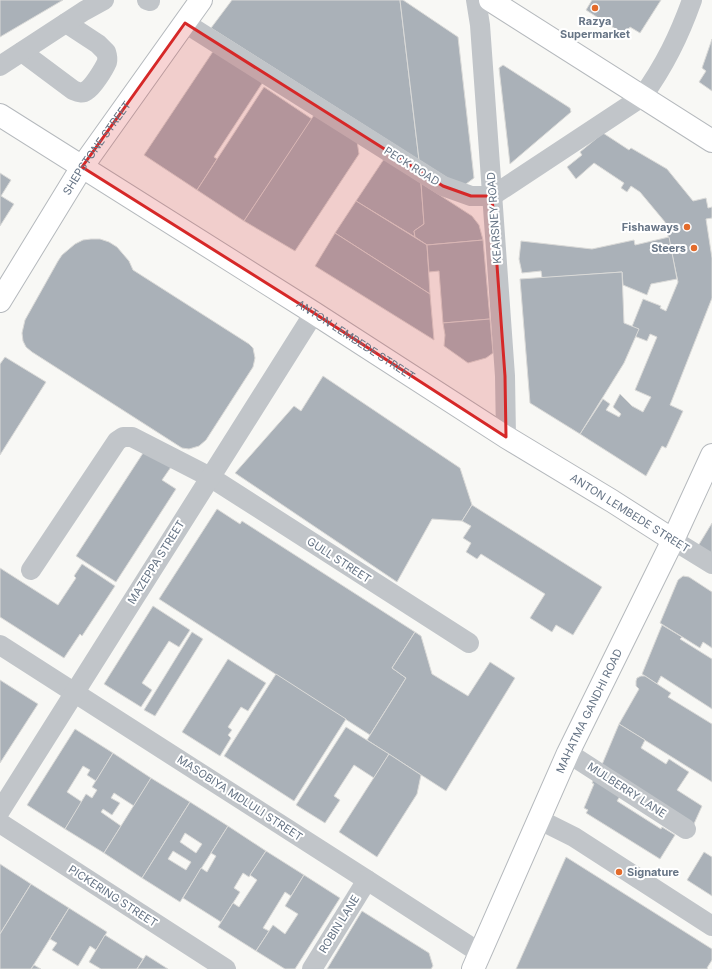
<svg xmlns="http://www.w3.org/2000/svg" width="712" height="969" viewBox="0 0 712 969" font-family="Inter,sans-serif">
	<style>
		.building { fill: #aab1b8; stroke: #dadad8; fill-rule: evenodd }
		.lines { fill: none; stroke-linecap: round; stroke-linejoin: round }
		.major-casing { stroke: #b5b9bd; stroke-width: 24 }
		.minor { stroke: #c1c5c9; stroke-width: 20 }
		.major { stroke: #fff; stroke-width: 22 }
		.marked { fill: #d62828; fill-opacity: 0.2; stroke: #d62828; stroke-width: 3; stroke-linejoin: round }
		.poi-dot { fill: #e36b2b; stroke: #fff; stroke-width: 1.5 }
		.labels { text-anchor: middle; stroke-width: 4; stroke-linejoin: round; paint-order: stroke }
		.poi-label { font-size: 11px; font-weight: bold; fill: #677586; stroke: #fff; text-anchor: end }
		.street-label { font-size: 11px; fill: #677586; stroke: #fff }
	</style>
	<rect width="100%" height="100%" fill="#f8f8f5"/>
	<g class="building">
		<path d="M0 0H63L0 37Z"/>
		<path d="M232 0H400L419 160 211 28Z"/>
		<path d="M400 0H403L458 37 474 178 462 187 419 160Z"/>
		<path d="M592 0H661L640 33 630 27 625 35 586 10Z"/>
		<path d="M712 39V91L699 82 706 71 702 68Z"/>
		<path d="M214 50 263 82 214 157 217 159 197 190 144 155Z"/>
		<path d="M503 65 570 108 571 112 510 164 499 68Z"/>
		<path d="M264 87 312 119 244 221 197 190Z"/>
		<path d="M314 115 357 141 359 154 295 251 244 221Z"/>
		<path d="M603 133 629 150 631 148 667 169 693 201 706 198 708 208 712 207V218L706 219 712 258V298L670 405 683 411 666 448 662 446 646 476 580 434 603 399 610 404 606 410 619 417 621 414 613 407 620 394 632 406 643 412 651 397 635 390 657 337 650 334 647 341 629 334 643 299 661 306 660 308 666 311 678 282 665 222 640 192 631 186 627 192 621 188 624 183 594 163 576 179 567 167 582 155 580 152Z"/>
		<path d="M384 159 421 183 424 224 414 231 415 237 356 201Z"/>
		<path d="M0 173 11 180 1 196 14 204 0 226Z"/>
		<path d="M421 183 472 216 479 225 483 240 427 245 415 237 414 231 424 224Z"/>
		<path d="M356 201 427 245 430 294 335 233Z"/>
		<path d="M335 233 430 294 434 340 315 266Z"/>
		<path d="M669 237 677 279 651 284 647 295 623 285 622 272 542 278 541 271 522 273 519 259 521 241 592 249 634 240 635 245Z"/>
		<path d="M91 239H100L109 242 117 247 129 261 133 270 249 344 253 348 255 358 253 367 206 440 199 446 189 449 182 448 32 352 26 347 23 341 22 333 25 320 58 261 62 255 75 244 83 240Z"/>
		<path d="M483 240 490 319 443 323 439 271 429 272 427 245Z"/>
		<path d="M622 272 624 323 639 329 624 363 580 434 530 403 520 279Z"/>
		<path d="M490 319 493 353 486 358 468 363 444 346 445 335 443 323Z"/>
		<path d="M5 357 46 382 0 455V364Z"/>
		<path d="M323 376 460 468 472 505 462 521 432 519 397 582 235 473 294 406 301 411Z"/>
		<path d="M145 450 171 467 162 480 176 489 116 582 76 556Z"/>
		<path d="M472 505 602 587 573 635 556 625 552 632 530 618 545 594 481 554 477 559 466 552 471 543 463 538 471 526 462 521Z"/>
		<path d="M217 509 240 524 242 521 415 632 392 668 406 678 370 735 159 599Z"/>
		<path d="M712 523V554L698 546Z"/>
		<path d="M82 564 115 586 82 636 80 634 64 658 0 617V568L58 605 76 578 74 576Z"/>
		<path d="M683 576 689 577 712 592V648L703 642 700 648 660 623 678 580Z"/>
		<path d="M153 606 190 630 179 647 169 641 142 683 152 690 141 707 104 684Z"/>
		<path d="M662 625 682 637 680 639 712 659V709L661 676 657 684 642 674Z"/>
		<path d="M192 632 203 639 155 716 144 710Z"/>
		<path d="M415 632 421 636 432 674 468 696 490 662 515 678 446 791 367 740 406 678 392 668Z"/>
		<path d="M228 659 266 683 248 711 241 707 228 727 232 730 228 735 231 738 220 756 182 732Z"/>
		<path d="M276 674 346 719 294 801 224 756Z"/>
		<path d="M641 676H645L671 693 668 697 712 724V782L619 724 639 689 636 686V681L637 678Z"/>
		<path d="M0 680 38 704 0 763Z"/>
		<path d="M619 724 645 740 641 748 666 764 669 759 689 772 677 790 702 806 693 826 601 767Z"/>
		<path d="M346 727 389 754 374 778 354 765 334 796 340 800 325 823 296 805Z"/>
		<path d="M75 729 113 753 96 781 87 775 90 770 83 766 67 792 82 802 65 829 27 805Z"/>
		<path d="M113 753 151 778 134 806 114 793 111 798 120 803 112 815 103 809 101 812 121 826 104 853 65 829 86 794 92 798 97 790 92 787Z"/>
		<path d="M389 754 421 775 417 794 377 857 339 832Z"/>
		<path d="M597 773 624 790 617 801 661 829 662 827 675 835 660 859 586 813 588 810 584 808 594 784 592 783Z"/>
		<path d="M151 778 190 802 142 878 104 853Z"/>
		<path d="M190 802 228 826 180 902 142 878ZM185 833 202 844 196 853 180 842ZM173 851 191 862 186 870 168 859Z"/>
		<path d="M228 826 266 851 249 877 243 873 234 888 240 892 221 922 183 898 201 868 207 872 216 856 211 853Z"/>
		<path d="M266 851 304 875 291 896 285 892 263 928 269 931 256 951 218 927 233 903 239 907 257 880 250 875Z"/>
		<path d="M704 852 712 857V896L687 880Z"/>
		<path d="M566 857 712 949V960L707 968 708 969H516Z"/>
		<path d="M0 864 31 884 0 934Z"/>
		<path d="M304 875 340 898 295 969H285L256 951 273 925 285 934 298 914 285 906Z"/>
		<path d="M31 884 69 908 31 969H0V934Z"/>
		<path d="M69 908 107 932 96 950 90 946 78 966 52 950 57 943 50 939Z"/>
		<path d="M362 911 429 953 433 966 431 969H327Z"/>
		<path d="M105 935 143 959 137 969H101L89 962Z"/>
		<path d="M146 955 168 969H137Z"/>
		<path d="M34 965 41 969H31Z"/>
	</g>
	<g class="lines">
		<g class="major-casing">
			<g id="major">
				<path d="M490 0 712 141"/>
				<path id="s1" d="M0 115 314 313 506 437 612 501 673 540"/>
				<path id="s2" d="M0 301 82 167 201 0"/>
				<path id="s3" d="M473 969 568 753 673 540 712 455"/>
			</g>
		</g>
		<g class="minor">
			<path d="M147 0 150 1"/>
			<path d="M476 0 480 25 505 376 506 437"/>
			<path d="M185 23 443 186 471 196H492L642 97C665 65 679 36 692 0"/>
			<path d="M22 52 73 90C78 92 82 94 86 91 93 87 104 69 107 62 108 58 107 55 106 52L98 44 66 23"/>
			<path d="M0 66 84 11 104 0"/>
			<path d="M673 540 712 564"/>
			<path d="M31 570 117 441 123 437H132L210 477 469 643"/>
			<path d="M0 645 367 880 480 953"/>
			<path d="M568 753 686 829"/>
			<path d="M0 811 314 313"/>
			<path d="M538 819 574 837 712 926"/>
			<path d="M0 823 226 969"/>
			<path d="M312 969 367 880"/>
		</g>
		<use href="#major" class="major"/>
	</g>
	<path class="marked" d="M185 23 443 186 471 196H492L505 376 506 437 314 313 82 167Z"/>
	<g class="poi-dot">
		<circle cx="595" cy="8" r="4"/>
		<circle cx="687" cy="227" r="4"/>
		<circle cx="694" cy="248" r="4"/>
		<circle cx="619" cy="872" r="4"/>
	</g>
	<g class="labels">
		<g class="poi-label">
			<text x="595" y="25" text-anchor="middle">Razya<tspan x="595" dy="13">Supermarket</tspan></text>
			<text x="679" y="231">Fishaways</text>
			<text x="686" y="252">Steers</text>
			<text x="627" y="876" text-anchor="start">Signature</text>
		</g>
		<g class="street-label">
			<text dy="4" stroke="none"><textPath href="#s2" startOffset="181">SHEPSTONE STREET</textPath></text>
			<text transform="translate(412 166) rotate(32)" y="4">PECK ROAD</text>
			<text transform="translate(494 218) rotate(-94)" y="4">KEARSNEY ROAD</text>
			<text dy="4" stroke="none"><textPath href="#s1" startOffset="421">ANTON LEMBEDE STREET</textPath></text>
			<text transform="translate(630 513) rotate(32)" y="4">ANTON LEMBEDE STREET</text>
			<text transform="translate(339 560) rotate(33)" y="4">GULL STREET</text>
			<text transform="translate(156 562) rotate(-58)" y="4">MAZEPPA STREET</text>
			<text dy="4" stroke="none"><textPath href="#s3" startOffset="283">MAHATMA GANDHI ROAD</textPath></text>
			<text transform="translate(627 790) rotate(33)" y="4">MULBERRY LANE</text>
			<text transform="translate(240 798) rotate(33)" y="4">MASOBIYA MDLULI STREET</text>
			<text transform="translate(113 896) rotate(33)" y="4">PICKERING STREET</text>
			<text transform="translate(339 924) rotate(-58)" y="4">ROBIN LANE</text>
		</g>
	</g>
</svg>
